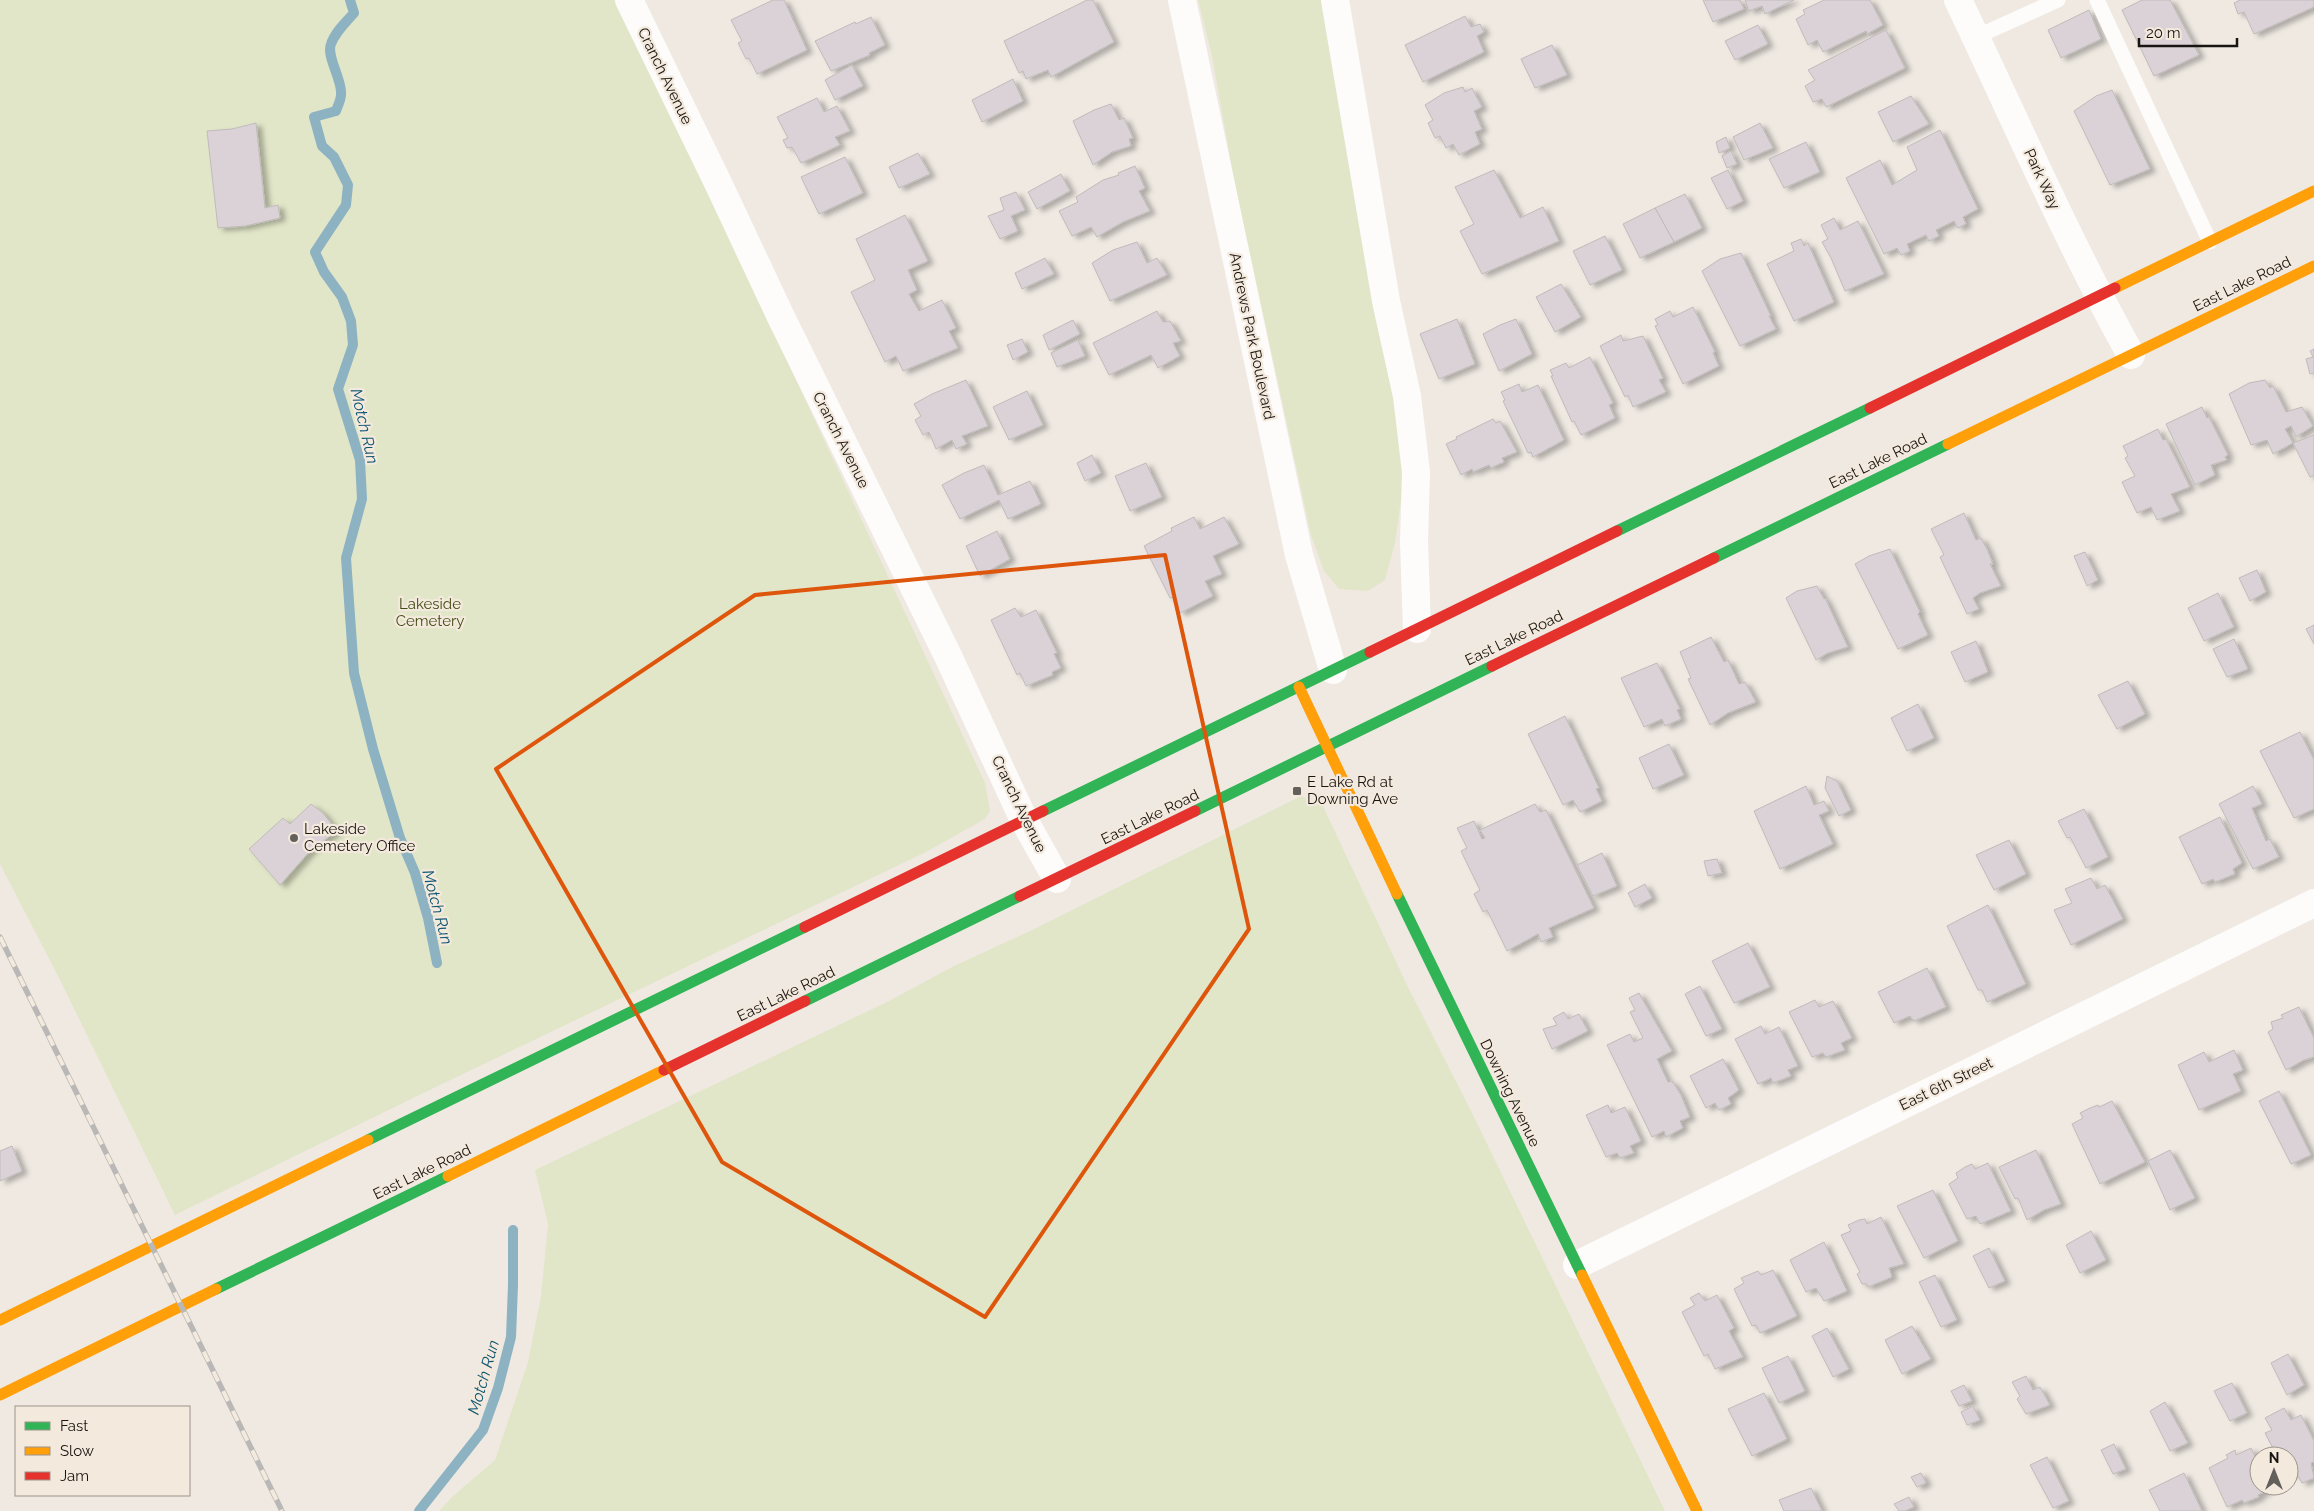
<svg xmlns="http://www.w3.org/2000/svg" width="2314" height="1511" viewBox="0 0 2314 1511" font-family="Raleway,sans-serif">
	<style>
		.green { fill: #e2e6c8 }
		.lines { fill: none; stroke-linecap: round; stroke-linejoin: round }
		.stream { stroke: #8db2c2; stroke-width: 10 }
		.building { fill: #dbd2d8; stroke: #bfbbba; filter: url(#shadow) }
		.lane { stroke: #fdfcfb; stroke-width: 15 }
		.street { stroke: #fdfcfb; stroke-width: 28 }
		.fast { stroke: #30b455; stroke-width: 11 }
		.slow { stroke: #ff9f0a; stroke-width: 11 }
		.jam { stroke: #e5322d; stroke-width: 11 }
		.rail-casing { stroke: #b9b8b6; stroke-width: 5.5 }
		.rail { stroke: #f4e9dd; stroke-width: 4; stroke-dasharray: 11; stroke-linecap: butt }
		.marked { fill: none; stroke: #de560c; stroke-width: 4; stroke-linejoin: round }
		.poi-dot { fill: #635f5a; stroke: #f4e9dd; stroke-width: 2 }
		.labels { text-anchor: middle; stroke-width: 4.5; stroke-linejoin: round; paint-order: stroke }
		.street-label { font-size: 15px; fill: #181410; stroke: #f4e9dd }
		.park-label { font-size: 15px; fill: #434e16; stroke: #f4e9dd }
		.poi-label { font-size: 15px; fill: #181410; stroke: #f4e9dd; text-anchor: start }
		.water-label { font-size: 16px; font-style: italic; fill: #0e5772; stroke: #f4e9dd }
	</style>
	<defs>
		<filter id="shadow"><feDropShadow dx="5.5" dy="3" stdDeviation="2.5" flood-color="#0004"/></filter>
	</defs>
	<rect width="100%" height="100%" fill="#efe9e2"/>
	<g class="green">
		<path d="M0 0H615L712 201 985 783 990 811 985 819 926 852 411 1099 175 1215 58 976 0 864Z"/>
		<path d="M1198 0H1321L1362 240 1406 465 1395 543 1385 580 1368 591 1339 589 1324 571 1311 535 1234 180 1212 56Z"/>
		<path d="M1301 796 1322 804 1406 983 1474 1117 1665 1511H439L452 1497 495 1460 528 1362 541 1296 548 1224 535 1170 889 1001 952 967 1028 932Z"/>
	</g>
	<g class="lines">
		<g class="stream">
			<path d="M350 0 354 13C346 22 335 32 331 44 326 55 341 78 341 92 342 98 338 105 336 111L314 117 322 146 334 157 348 185 346 205 315 252 324 272 342 297 351 321 353 345 338 389 360 460 362 499 346 558 354 673 373 749 400 838 415 873 428 918 437 963"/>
			<path d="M419 1511 483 1430 498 1388 511 1337 513 1285V1230"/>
		</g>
	</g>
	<g class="building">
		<path d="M773 0H784L807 50 757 74 749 58 746 59 738 43 742 41 731 20Z"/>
		<path d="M1087 0H1093L1114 42 1051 77 1048 70 1026 79 1023 71 1019 73 1004 41Z"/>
		<path d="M1703 0H1740L1744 9 1713 22Z"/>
		<path d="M1745 0H1794L1765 14 1762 6 1749 11Z"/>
		<path d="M1824 0H1870L1883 25 1867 34 1866 31 1823 52 1817 40 1808 45 1796 19 1805 14 1803 10Z"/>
		<path d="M2142 0H2170L2199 55 2154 76 2122 10Z"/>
		<path d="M2314 0V7L2254 34 2244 12 2238 14 2234 3 2240 0Z"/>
		<path d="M2089 10 2101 39 2061 58 2048 30Z"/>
		<path d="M1465 16 1471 27 1480 24 1484 32 1477 36 1484 52 1423 82 1405 45Z"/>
		<path d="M871 17 885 45 869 53 870 55 831 71 815 41 855 22 856 24Z"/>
		<path d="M1758 25 1768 44 1735 60 1725 41Z"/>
		<path d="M1886 30 1905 68 1826 107 1822 99 1813 102 1805 86 1815 80 1808 70Z"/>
		<path d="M1552 45 1567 75 1535 88 1521 59Z"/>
		<path d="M852 65 863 86 835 100 825 80Z"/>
		<path d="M1013 79 1023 101 982 122 972 100Z"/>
		<path d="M1463 87 1465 92 1472 88 1482 107 1474 111 1482 129 1475 132 1480 144 1459 155 1453 144 1446 148 1440 136 1435 138 1428 123 1433 120 1425 105 1444 93Z"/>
		<path d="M2112 90 2150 169 2110 185 2074 111 2096 96Z"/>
		<path d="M1911 96 1929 124 1893 142 1878 112Z"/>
		<path d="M817 98 824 112 837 106 850 131 835 137 840 145 801 163 792 147 787 148 783 140 788 138 777 117Z"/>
		<path d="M1111 104 1119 120 1124 118 1133 138 1129 139 1131 146 1112 152 1093 165 1073 121 1094 110Z"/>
		<path d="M256 123 265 208 278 205 280 218 245 226 218 228 207 131 232 129Z"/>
		<path d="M1760 123 1773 148 1744 160 1733 137Z"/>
		<path d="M1940 130 1978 209 1963 217 1966 224 1958 228 1954 221 1936 230 1939 236 1929 241 1926 235 1907 244 1910 251 1901 255 1897 248 1884 254 1846 178 1880 160 1892 185 1917 170 1907 147Z"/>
		<path d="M1726 137 1730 148 1719 153 1716 142Z"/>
		<path d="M1806 142 1820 172 1784 188 1769 159Z"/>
		<path d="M1731 151 1737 164 1727 168 1722 156Z"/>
		<path d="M918 153 930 174 899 188 889 167Z"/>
		<path d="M845 157 863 193 819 214 801 177Z"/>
		<path d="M1135 166 1145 188 1139 191 1150 211 1123 222 1097 237 1091 227 1072 236 1059 211 1078 202 1076 197 1103 180 1119 175 1118 173Z"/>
		<path d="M1494 170 1520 218 1543 207 1559 241 1482 274 1460 231 1474 224 1455 187Z"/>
		<path d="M1728 170 1743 201 1727 209 1711 178Z"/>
		<path d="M1061 174 1070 191 1037 209 1028 192Z"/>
		<path d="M1016 192 1025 210 1011 216 1018 231 1000 239 988 216 1004 210 1000 198Z"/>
		<path d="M1685 194 1702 228 1674 242 1655 208Z"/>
		<path d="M1655 208 1674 242 1640 258 1623 224Z"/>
		<path d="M905 215 928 261 908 270 917 290 909 294 919 311 942 300 956 328 949 331 958 348 903 371 896 356 885 362 851 292 875 280 856 239Z"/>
		<path d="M1834 218 1840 230 1858 221 1884 274 1845 291 1831 258 1822 242 1828 239 1821 225Z"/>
		<path d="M1605 236 1622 270 1590 285 1573 251Z"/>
		<path d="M1801 239 1804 246 1808 243 1834 302 1794 321 1767 264 1794 251 1791 243Z"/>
		<path d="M1137 242 1147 263 1157 258 1167 275 1110 301 1092 263 1113 250Z"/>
		<path d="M1741 253 1771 316H1769L1776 329 1740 346 1702 271 1720 259Z"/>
		<path d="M1045 258 1054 274 1022 289 1015 273Z"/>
		<path d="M1561 284 1581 317 1555 332 1536 297Z"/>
		<path d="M1693 307 1715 352 1713 353 1719 366 1683 384 1655 326 1658 325 1655 319 1670 311 1673 317Z"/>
		<path d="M1157 311 1163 322 1170 321 1181 341 1173 343 1180 356 1158 368 1151 355 1109 375 1093 343Z"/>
		<path d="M1457 319 1475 364 1439 379 1420 334Z"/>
		<path d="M1516 319 1532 354 1499 371 1483 334 1500 325Z"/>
		<path d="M1073 320 1080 334 1049 350 1043 335Z"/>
		<path d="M1621 335 1623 341 1643 336 1663 378 1659 380 1666 392 1633 407 1628 395 1625 397 1600 346Z"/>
		<path d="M1022 339 1028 352 1013 360 1007 345Z"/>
		<path d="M1078 340 1085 356 1057 367 1051 353Z"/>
		<path d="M2314 349V373L2310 374 2306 359 2313 357 2310 351Z"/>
		<path d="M1590 357 1613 403 1609 405 1615 418 1581 435 1574 421 1572 422 1551 376H1553L1550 370 1566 363 1569 368Z"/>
		<path d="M966 380 988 426 962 436 967 444 956 449 952 440 936 449 929 432 923 435 915 420 921 416 914 404 932 394Z"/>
		<path d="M2265 380 2270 388 2273 386 2286 412 2302 407 2313 426 2296 437 2291 426 2285 429 2293 443 2273 454 2267 440 2251 445 2229 394 2249 383Z"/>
		<path d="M1519 384 1522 392 1538 385 1564 440 1533 457 1531 452 1528 453 1503 401 1505 400 1501 392Z"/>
		<path d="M1027 391 1043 425 1009 440 993 407Z"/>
		<path d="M2202 407 2207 418 2209 417 2228 455 2225 457 2227 460 2211 465 2215 475 2195 485 2166 424Z"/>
		<path d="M1493 419 1496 423 1500 421 1517 452 1502 458 1504 462 1497 465 1491 468 1489 465 1473 472 1472 469 1461 475 1446 444 1457 439 1456 437Z"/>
		<path d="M2158 429 2163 440 2166 439 2190 487 2171 494 2180 511 2157 520 2151 507 2137 513 2122 482 2135 476 2125 458 2128 456 2123 446Z"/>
		<path d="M2314 435V475L2310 477 2293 443Z"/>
		<path d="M1092 455 1101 473 1085 481 1077 463Z"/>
		<path d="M1146 463 1162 497 1130 511 1115 476Z"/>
		<path d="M984 465 998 495 1030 481 1041 504 1008 519 999 500 960 519 942 485 964 473Z"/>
		<path d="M1964 513 1976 540 1981 538 1987 549 1993 564H1990L2001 586 1980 593 1973 598 1979 609 1967 614 1940 557 1944 555 1931 529Z"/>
		<path d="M1194 517 1200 529 1224 517 1239 544 1213 556 1222 574 1205 581 1213 596 1180 613 1173 597 1170 598 1144 546 1172 531 1171 528Z"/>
		<path d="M997 531 1010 559 980 576 966 546Z"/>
		<path d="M1890 549 1920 612 1918 614 1928 635 1898 649 1855 564 1869 556Z"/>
		<path d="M2085 552 2098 580 2087 586 2074 556Z"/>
		<path d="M2257 570 2266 592 2250 601 2239 578Z"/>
		<path d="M1817 586 1824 599 1825 598 1848 647 1828 653 1816 660 1786 598 1797 591Z"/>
		<path d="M2218 593 2234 627 2204 641 2188 608Z"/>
		<path d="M1015 608 1021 617 1036 610 1057 653 1054 654 1061 668 1052 672 1053 675 1026 686 1020 673 1017 675 991 620Z"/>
		<path d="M2314 625V644L2306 629Z"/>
		<path d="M1711 637 1724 662 1728 660 1739 684 1745 682 1756 702 1728 713 1710 725 1688 679 1691 678 1680 652Z"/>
		<path d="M2234 639 2248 669 2227 677 2213 649Z"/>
		<path d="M1976 641 1988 672 1965 682 1951 652Z"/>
		<path d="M1657 663 1680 709 1677 710 1681 719 1665 726 1662 719 1644 727 1621 678Z"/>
		<path d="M2128 681 2145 714 2117 729 2098 695Z"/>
		<path d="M1918 704 1934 738 1907 751 1891 718Z"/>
		<path d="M1565 716 1599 788 1596 789 1602 801 1580 812 1573 800 1563 805 1528 734Z"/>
		<path d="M2300 732 2314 760V809L2294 818 2260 751Z"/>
		<path d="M1669 744 1684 775 1653 789 1639 758Z"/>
		<path d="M1827 776 1837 781 1851 810 1839 816 1825 788Z"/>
		<path d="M1806 786 1814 805 1824 801 1829 811 1819 815 1833 844 1780 869 1754 811Z"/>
		<path d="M2253 786 2262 804 2252 808 2266 841 2270 839 2279 857 2253 869 2219 804Z"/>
		<path d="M311 804 323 813 337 831 311 850 280 885 249 849 283 818 290 824Z"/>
		<path d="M1535 804 1540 812 1546 810 1594 908 1549 928 1553 937 1541 942 1538 934 1507 951 1487 910 1483 912 1474 894 1480 890 1461 851 1467 848 1457 828 1474 821 1482 839 1485 838 1480 830Z"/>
		<path d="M2084 809 2108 857 2086 868 2070 837 2067 838 2058 821Z"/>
		<path d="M2220 817 2242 863 2233 869 2235 874 2215 882 2213 879 2202 884 2179 837Z"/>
		<path d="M2009 840 2026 874 1994 890 1976 855Z"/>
		<path d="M1602 853 1617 886 1593 896 1577 865Z"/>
		<path d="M1717 859 1722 873 1708 876 1704 861Z"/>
		<path d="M2091 878 2097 889 2105 885 2123 919 2071 945 2054 910 2072 903 2065 889Z"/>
		<path d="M1645 884 1652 898 1635 907 1628 893Z"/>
		<path d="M1988 905 2026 984 1987 1002 1982 990H1978L1947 926Z"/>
		<path d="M1748 943 1770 987 1734 1003 1712 961Z"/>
		<path d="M1927 968 1946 1007 1914 1021 1910 1016 1894 1023 1878 992Z"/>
		<path d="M1700 986 1722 1029 1706 1036 1685 994Z"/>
		<path d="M1639 993 1672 1051 1657 1059 1668 1082 1672 1081 1681 1095 1690 1117 1680 1121 1683 1128 1666 1137 1664 1131 1652 1137 1607 1045 1630 1034 1634 1042 1643 1038 1630 1012 1635 1010 1629 998Z"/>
		<path d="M1815 1000 1819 1007 1833 1001 1852 1038 1841 1043 1845 1050 1826 1057 1823 1053 1812 1057 1789 1012Z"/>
		<path d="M2299 1007 2314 1038V1057L2304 1060 2286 1070 2268 1032 2273 1029 2271 1022 2283 1018 2281 1015Z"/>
		<path d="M1564 1012 1568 1019 1579 1014 1588 1031 1552 1049 1543 1029 1557 1025 1553 1018Z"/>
		<path d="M1761 1026 1765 1034 1779 1027 1798 1066 1788 1070 1791 1076 1773 1083 1771 1078 1758 1084 1735 1039Z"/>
		<path d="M2234 1050 2243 1070 2233 1074 2241 1091 2199 1110 2178 1065 2204 1052 2209 1062Z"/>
		<path d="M1723 1059 1739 1090 1728 1098 1731 1104 1719 1110 1715 1103 1706 1108 1690 1076Z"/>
		<path d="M2279 1091 2311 1155 2291 1164 2259 1101Z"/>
		<path d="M2112 1101 2145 1162 2100 1184 2072 1124 2083 1118 2080 1113 2090 1108 2098 1105 2099 1107Z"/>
		<path d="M1608 1105 1611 1113 1625 1107 1641 1141 1630 1146 1634 1153 1620 1158 1617 1153 1606 1157 1586 1115Z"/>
		<path d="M12 1146 22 1171 0 1181V1151Z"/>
		<path d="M2036 1150 2061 1204 2044 1210 2027 1220 2018 1198 2015 1199 1999 1167Z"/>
		<path d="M2170 1150 2195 1198 2170 1210 2148 1161Z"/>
		<path d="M1988 1163 2011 1211 1980 1224 1976 1216 1967 1219 1949 1184 1958 1178 1956 1173 1965 1167 1972 1164 1975 1169Z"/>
		<path d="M1933 1190 1958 1241 1924 1258 1897 1206Z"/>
		<path d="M1881 1217 1904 1264 1889 1268 1892 1277 1868 1287 1867 1284H1862L1857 1274 1860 1272 1841 1235 1851 1231 1848 1225 1859 1220 1865 1219 1867 1224Z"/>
		<path d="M2091 1231 2106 1260 2080 1273 2066 1245Z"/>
		<path d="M1824 1242 1847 1291 1824 1301 1816 1288 1806 1292 1790 1260Z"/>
		<path d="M1989 1248 2005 1281 1989 1288 1973 1256Z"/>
		<path d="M1773 1270 1797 1316 1760 1333 1756 1325 1752 1326 1734 1289 1744 1283 1741 1278 1758 1271 1761 1275Z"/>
		<path d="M1935 1275 1957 1320 1941 1327 1919 1282Z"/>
		<path d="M1699 1293 1705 1301 1717 1295 1734 1328 1729 1331 1743 1357 1715 1369 1708 1354 1704 1356 1682 1312 1695 1305 1690 1298Z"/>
		<path d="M1912 1326 1931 1359 1902 1374 1885 1340Z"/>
		<path d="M1827 1328 1849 1369 1833 1377 1812 1336Z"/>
		<path d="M2288 1354 2304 1385 2287 1395 2271 1363Z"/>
		<path d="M1788 1356 1805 1391 1779 1403 1762 1368Z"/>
		<path d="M2026 1376 2033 1390 2040 1387 2050 1405 2026 1414 2017 1399 2020 1396 2012 1382Z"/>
		<path d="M2232 1383 2247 1413 2230 1421 2214 1391Z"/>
		<path d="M1964 1385 1972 1401 1959 1406 1951 1391Z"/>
		<path d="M1764 1393 1787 1439 1752 1456 1728 1409Z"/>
		<path d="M2165 1402 2188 1443 2170 1451 2150 1411Z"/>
		<path d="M1973 1406 1980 1420 1967 1425 1961 1412Z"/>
		<path d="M2284 1408 2291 1420 2301 1415 2314 1441V1462L2311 1463 2314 1478 2302 1483 2296 1472 2289 1475V1456H2277L2265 1433 2272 1430 2265 1418Z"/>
		<path d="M2114 1444 2126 1469 2113 1474 2101 1450Z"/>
		<path d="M2251 1448 2259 1465V1486H2268L2264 1487 2266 1491 2258 1495 2259 1497 2244 1503 2242 1500 2227 1507 2209 1468 2228 1458 2226 1455 2235 1450 2236 1455Z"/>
		<path d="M2047 1457 2069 1501 2053 1508 2030 1465Z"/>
		<path d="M1921 1473 1926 1483 1917 1487 1911 1477Z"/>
		<path d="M2184 1473 2202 1511H2160L2149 1490Z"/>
		<path d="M1811 1488 1822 1511H1784L1779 1500Z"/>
		<path d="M1909 1497 1914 1507 1905 1511H1899L1894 1504Z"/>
	</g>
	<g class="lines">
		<g class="lane">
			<path d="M2097 0 2210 242"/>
			<path d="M1976 37 2058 0"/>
		</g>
		<g class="street">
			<path d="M629 0 719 185 780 315 948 656 1024 820 1057 879"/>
			<path d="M1182 0 1299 555 1333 670"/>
			<path d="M1335 0 1386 301 1407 396 1416 472 1414 542 1417 629"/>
			<path d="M1958 0C2015 119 2067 240 2131 355"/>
			<path d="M1577 1265 2314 903"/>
		</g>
		<g class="fast">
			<path d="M1617 531 1870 408"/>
			<path d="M1714 558 1948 444"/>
			<path d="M1043 811 1370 652"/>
			<path d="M1195 811 1492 666"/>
			<path d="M1397 894 1582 1275"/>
			<path d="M805 1001 1020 896"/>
			<path d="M368 1140 805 927"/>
			<path d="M216 1289 448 1176"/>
		</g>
		<g class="slow">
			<path d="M2115 288 2314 191"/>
			<path d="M1948 444 2314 266"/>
			<path d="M1299 687 1397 894"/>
			<path d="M448 1176 664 1070"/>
			<path d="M1582 1275 1697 1511"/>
			<path d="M0 1320 368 1140"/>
			<path d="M0 1395 216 1289"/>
		</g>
		<g class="jam">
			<path d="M1870 408 2115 288"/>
			<path d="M1370 652 1617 531"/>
			<path d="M1492 666 1714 558"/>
			<path d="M1020 896 1195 811"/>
			<path d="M805 927 1043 811"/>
			<path d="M664 1070 805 1001"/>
		</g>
		<g class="rail-casing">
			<path id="rail" d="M0 937 282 1511"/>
		</g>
		<use href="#rail" class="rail"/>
	</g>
	<path class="marked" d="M1165 555 1249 929 985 1317 722 1162 496 769 755 595Z"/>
	<g class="poi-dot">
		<rect x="1292" y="786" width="10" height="10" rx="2.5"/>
		<circle cx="294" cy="838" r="5"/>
	</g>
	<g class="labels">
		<g class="street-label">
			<text transform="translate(665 76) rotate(64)" y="5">Cranch Avenue</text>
			<text transform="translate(2042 179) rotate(65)" y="5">Park Way</text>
			<text transform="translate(2242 284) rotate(-26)" y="5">East Lake Road</text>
			<text transform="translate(1252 336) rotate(78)" y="5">Andrews Park Boulevard</text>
			<text transform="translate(841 440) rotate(63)" y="5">Cranch Avenue</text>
			<text transform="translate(1878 461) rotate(-26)" y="5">East Lake Road</text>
			<text transform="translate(1514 638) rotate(-26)" y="5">East Lake Road</text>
			<text transform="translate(1019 804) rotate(64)" y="5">Cranch Avenue</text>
			<text transform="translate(1150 817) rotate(-26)" y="5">East Lake Road</text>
			<text transform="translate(786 994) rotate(-26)" y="5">East Lake Road</text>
			<text transform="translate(1946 1084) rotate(-26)" y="5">East 6th Street</text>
			<text transform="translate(1510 1093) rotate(64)" y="5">Downing Avenue</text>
			<text transform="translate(422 1172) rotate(-26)" y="5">East Lake Road</text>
		</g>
		<g class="park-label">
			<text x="430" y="609">Lakeside<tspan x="430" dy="17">Cemetery</tspan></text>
		</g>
		<g class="poi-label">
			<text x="1307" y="787">E Lake Rd at<tspan x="1307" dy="17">Downing Ave</tspan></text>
			<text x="304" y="834">Lakeside<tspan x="304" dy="17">Cemetery Office</tspan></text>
		</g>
		<g class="water-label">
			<text transform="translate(365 426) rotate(77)" y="6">Motch Run</text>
			<text transform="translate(438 907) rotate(75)" y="6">Motch Run</text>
			<text transform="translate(483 1377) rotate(-74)" y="6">Motch Run</text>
		</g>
	</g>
	<rect x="15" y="1406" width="175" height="90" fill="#f4e9dd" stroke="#9c948b"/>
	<rect x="25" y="1422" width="25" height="8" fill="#30b455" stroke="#9c948b"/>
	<text x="60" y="1431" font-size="15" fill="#181410">Fast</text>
	<rect x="25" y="1447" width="25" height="8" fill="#ff9f0a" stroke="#9c948b"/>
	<text x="60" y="1456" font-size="15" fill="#181410">Slow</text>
	<rect x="25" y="1472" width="25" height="8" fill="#e5322d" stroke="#9c948b"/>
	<text x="60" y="1481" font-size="15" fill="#181410">Jam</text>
	<g transform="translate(2274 1471)"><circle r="24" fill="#f4e9dd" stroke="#9c948b"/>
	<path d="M0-4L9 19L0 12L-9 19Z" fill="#635f5a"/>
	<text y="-8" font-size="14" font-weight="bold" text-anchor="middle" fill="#181410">N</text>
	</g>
	<path d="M2139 38v8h98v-8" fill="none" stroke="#181410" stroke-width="2.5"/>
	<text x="2146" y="38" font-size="15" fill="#181410" stroke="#f4e9dd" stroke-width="4" paint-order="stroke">20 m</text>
</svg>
